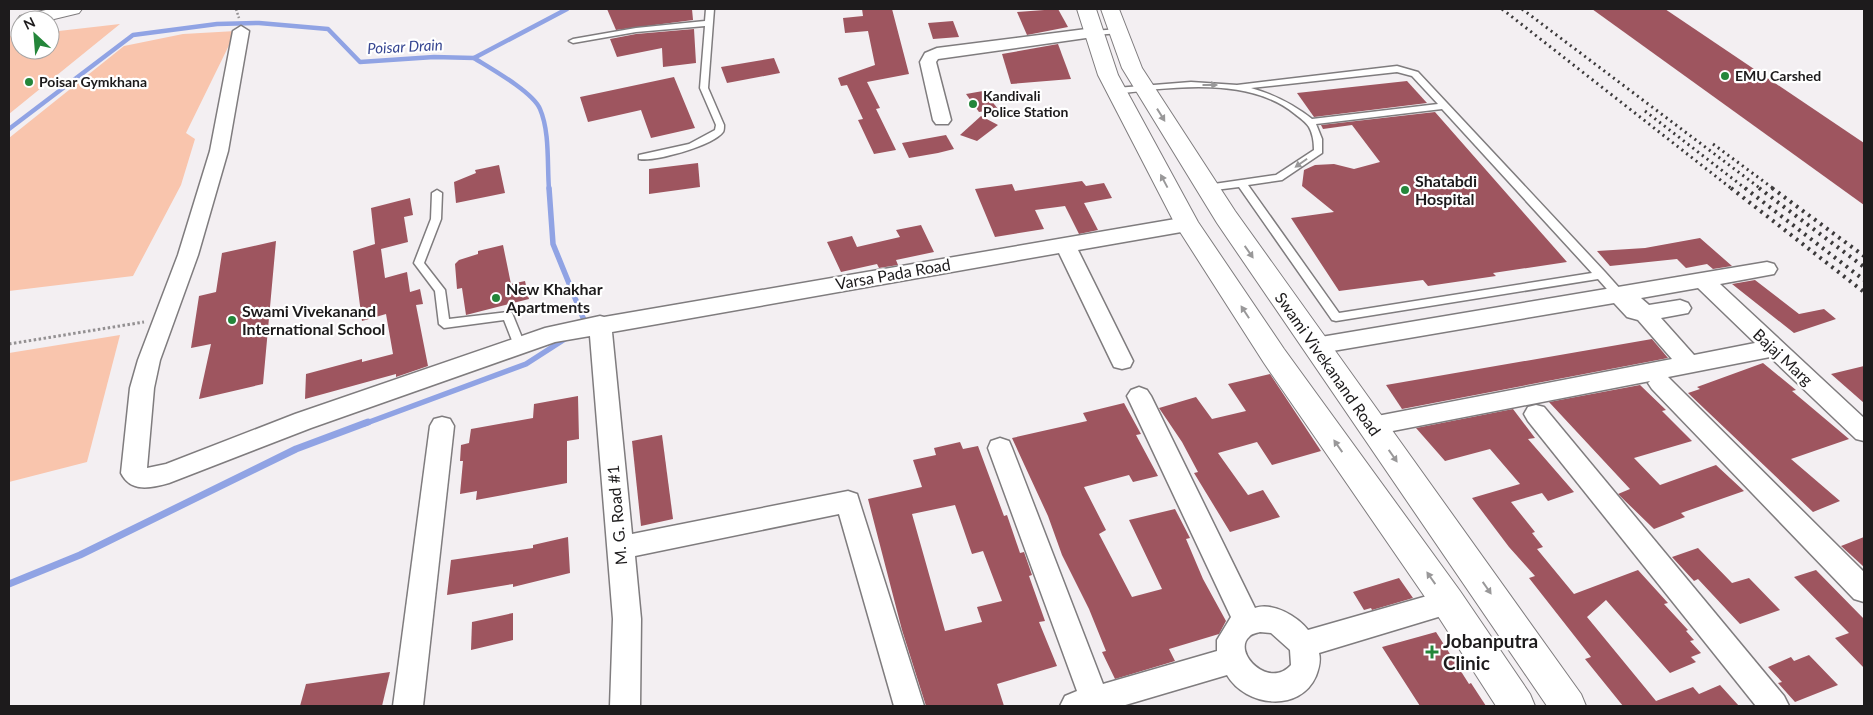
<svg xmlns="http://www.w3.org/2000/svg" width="1873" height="715" viewBox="0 0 1873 715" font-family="Lato,sans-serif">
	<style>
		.green { fill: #f9c5ad }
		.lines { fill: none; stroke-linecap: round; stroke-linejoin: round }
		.stream-far2 { stroke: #90a3e4; stroke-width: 4.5 }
		.stream-far1 { stroke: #90a3e4; stroke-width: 5.5 }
		.stream { stroke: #90a3e4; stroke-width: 7 }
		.building { fill: #9e555f; fill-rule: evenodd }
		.lane-casing { stroke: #7f7c7e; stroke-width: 3 }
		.street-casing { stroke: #7f7c7e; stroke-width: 3 }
		.secondary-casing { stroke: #7f7c7e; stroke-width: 2 }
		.primary-casing { stroke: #7f7c7e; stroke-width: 2 }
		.path-far1 { stroke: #939092; stroke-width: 2.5; stroke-dasharray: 2 2; stroke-linecap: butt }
		.path { stroke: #939092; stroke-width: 3; stroke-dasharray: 2.5 2.5; stroke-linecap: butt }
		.lane { fill: #fff; fill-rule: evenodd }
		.street { fill: #fff; fill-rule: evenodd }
		.secondary { fill: #fff; fill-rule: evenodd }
		.primary { fill: #fff; fill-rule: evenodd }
		.rail-far1 { stroke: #3c3a3b; stroke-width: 3; stroke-dasharray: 2 4; stroke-linecap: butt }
		.rail { stroke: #3c3a3b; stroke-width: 4; stroke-dasharray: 2.5 5; stroke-linecap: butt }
		.oneway { fill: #999899 }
		.poi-dot { fill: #24863a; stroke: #fff; stroke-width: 2 }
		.labels { text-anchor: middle; stroke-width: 4.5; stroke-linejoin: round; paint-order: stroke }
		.far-poi-label { font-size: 14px; font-weight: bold; fill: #1d1b1c; stroke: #fff; text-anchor: start }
		.far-water-label { font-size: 15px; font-style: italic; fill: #364692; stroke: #fff }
		.poi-label { font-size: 16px; font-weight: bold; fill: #1d1b1c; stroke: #fff; text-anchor: start }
		.street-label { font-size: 16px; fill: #1d1b1c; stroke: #fff }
		.near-poi-label { font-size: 19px; font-weight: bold; fill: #1d1b1c; stroke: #fff; text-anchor: start }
	</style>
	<rect width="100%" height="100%" fill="#f3eff2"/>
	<g class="green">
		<path d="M120 24 9 114V36L20 35V50H50V32Z"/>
		<path d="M236 31 186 133 195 139 181 185 133 276 9 291V138L124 46 183 34Z"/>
		<path d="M120 335 87 462 9 482V353Z"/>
	</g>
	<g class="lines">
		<g class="stream-far2">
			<path d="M474 58C490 68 533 92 540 109 550 132 547 165 549 189"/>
			<path d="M9 129 133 35 217 24 259 23 328 29 360 62 434 57 474 58 567 9"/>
		</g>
		<g class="stream-far1">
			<path d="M549 188 553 244 586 325"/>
			<path d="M364 424 526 364 568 337"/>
		</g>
		<path class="stream" d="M9 584 80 555 296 449 368 422"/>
	</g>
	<g class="building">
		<path d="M607 9H692L693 20 616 30Z"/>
		<path d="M862 9H892L909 74 867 82 880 108 876 109 896 150 874 154 858 120 863 119 847 85 841 86 838 78 875 65 868 31 845 33 843 18 863 16Z"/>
		<path d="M1058 9 1068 27 1027 35 1017 12Z"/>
		<path d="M1592 9H1665L1864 143V205Z"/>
		<path d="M953 21 959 37 933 39 928 23Z"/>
		<path d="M694 29 696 63 663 67 662 48 617 57 610 39 636 34Z"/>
		<path d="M1058 44 1071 79 1011 84 1002 54Z"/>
		<path d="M774 58 780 73 727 83 721 67Z"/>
		<path d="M674 77 695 128 651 138 641 110 588 122 580 97Z"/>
		<path d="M1407 81 1427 103 1314 117 1297 93Z"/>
		<path d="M983 91 990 99 998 109 979 112 966 94Z"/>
		<path d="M1435 112 1567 262 1493 273 1496 276 1428 286 1423 280 1339 291 1291 218 1334 212 1302 186 1304 170 1315 165 1334 164 1354 169 1380 162 1352 125 1323 129 1321 125Z"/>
		<path d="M981 116 998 125 977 141 960 135Z"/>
		<path d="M946 135 954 149 938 153 909 158 902 143Z"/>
		<path d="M698 163 700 187 649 194V169Z"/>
		<path d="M499 165 505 193 456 203 454 182 476 173 475 170Z"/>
		<path d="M1082 181 1086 186 1104 183 1112 198 1084 203 1098 230 1079 234 1065 206 1035 210 1044 229 995 237 975 189 1012 184 1015 191Z"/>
		<path d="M410 198 413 215 404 217 408 242 381 249 385 278 407 272 410 292 420 289 423 304 416 305 428 366 396 377V374L305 399 306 374 362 359V362L393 354 386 314 362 321 353 251 375 244 371 208Z"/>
		<path d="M921 225 934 252 896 260 898 265 879 268 877 264 841 272 827 242 852 236 857 247 900 237 896 230Z"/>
		<path d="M1700 238 1732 266 1713 269 1707 264 1686 268 1677 259 1610 266 1597 251 1645 248Z"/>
		<path d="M276 241 263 384 199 399 211 344 191 348 199 296 216 292 222 253Z"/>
		<path d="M503 245 511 284 525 281 529 299 466 315 462 288 457 289 455 264 459 260 478 254V251Z"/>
		<path d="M1755 280 1799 314 1824 309 1836 319 1794 333 1732 284Z"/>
		<path d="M1652 339 1668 358 1402 409 1386 385Z"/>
		<path d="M1763 363 1796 390 1792 391 1849 439 1791 459 1840 501 1813 512 1688 393 1700 389 1697 387Z"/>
		<path d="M1864 366V403L1831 374Z"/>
		<path d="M1270 374 1321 451 1272 465 1257 442 1218 453 1248 495 1263 490 1280 517 1230 532 1194 473 1198 472 1182 442 1159 408 1196 397 1212 419 1246 411 1228 384Z"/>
		<path d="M1640 385 1666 410 1662 411 1692 441 1634 458 1660 485 1716 465 1744 491 1681 513 1685 517 1654 529 1618 494 1630 489 1549 402Z"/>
		<path d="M578 396 579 439 567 441V483L476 500 477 491 460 494 463 461H460L461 445 469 443 471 429 533 418 534 404Z"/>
		<path d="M1124 403 1141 434 1136 435 1158 476 1133 482 1129 475 1084 487 1106 530 1099 534 1132 597 1162 589 1129 520 1175 509 1190 538 1186 539 1203 579 1226 621 1219 634 1169 649 1175 661 1115 679 1102 652 1106 651 1089 609 1062 555 1048 516 1012 438 1087 421 1083 413Z"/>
		<path d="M1513 409 1535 438 1528 439 1574 492 1548 501 1542 493 1511 502 1535 532 1532 533 1543 547 1537 549 1574 594 1638 570 1668 603 1664 604 1688 630 1686 631 1694 640 1690 641 1701 653 1691 657 1696 662 1670 673 1606 600 1587 617 1656 701 1693 687 1699 694 1720 685 1739 706H1623L1585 659 1591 657 1529 578 1535 576 1509 547 1472 498 1520 484 1490 449 1445 461 1416 428Z"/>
		<path d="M662 435 673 519 641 526 632 441Z"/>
		<path d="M960 442 963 449 978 446 1004 516 1007 515 1020 553 1024 552 1032 575 1029 576 1045 621 1039 622 1057 666 997 684 1004 706H926L902 630 868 499 922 487 913 460 936 455 934 448ZM955 505 972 554 983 551 1002 601 977 607 982 622 945 631 912 514Z"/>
		<path d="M568 537 570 573 513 587V584L447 595 451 560 533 548V545Z"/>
		<path d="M1864 537V567L1841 546Z"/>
		<path d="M1698 548 1732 583 1749 578 1780 610 1740 624 1698 579 1694 581 1672 557Z"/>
		<path d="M1816 570 1864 619V668L1835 638 1849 633 1794 577Z"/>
		<path d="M1399 578 1413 598 1372 610 1371 608 1364 610 1353 592Z"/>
		<path d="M513 613V640L471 650 472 622Z"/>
		<path d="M1436 632 1469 684 1471 683 1486 706H1420L1382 647Z"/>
		<path d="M1809 655 1838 685 1795 702 1778 683 1782 682 1768 667 1791 657 1794 661Z"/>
		<path d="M390 672 382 706H300L306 684Z"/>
	</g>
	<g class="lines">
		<g class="lane-casing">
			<g id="lane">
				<path d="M706 9H714L708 88 724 125C724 127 724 131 723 132 713 146 654 162 639 159V155L689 144 715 130 716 125 700 88 705 26 636 32 573 43 569 41 573 39 636 28 705 21Z"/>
				<path d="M1118 29H1121V33L1094 35 1090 33 1094 31Z"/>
				<path d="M1397 66 1418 72 1605 272 1622 291 1623 294 1622 297H1614L1598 279 1336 321 1332 320 1239 187 1207 191 1202 188 1207 185 1276 175 1314 150C1314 143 1313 134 1309 127 1306 122 1300 118 1295 114 1249 76 1171 87 1116 94L1112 91 1116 88 1191 82 1237 85ZM1397 72 1412 76 1438 104 1312 119C1293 104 1275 95 1251 88ZM1442 109 1592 273 1339 313 1248 185 1282 180 1322 153V139L1316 124Z"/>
				<path d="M437 190 442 193 441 219 424 263 445 290 449 319 508 312 512 313 525 345 523 348H515L504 320 444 328 439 324 435 291 414 263 431 219 432 193Z"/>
			</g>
		</g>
		<g class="street-casing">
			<g id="street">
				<path d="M241 26 249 31 228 151 198 255 160 360 154 388 147 468 166 464 295 414 545 328 600 316 604 317 1187 217 1194 219 1197 224 1194 229 1187 231 1078 250 1133 361 1130 367 1122 369 1114 367 1111 361 1059 253 612 332 632 534 848 491 857 494 924 706H894L839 514 635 556 641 619 640 706H610L613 619 590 336 555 342 311 428 169 483C151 488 131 493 121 473L130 388 138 360 178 255 210 151 233 31Z"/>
				<path d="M1094 28 1100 30 1102 33 1100 36 938 59 936 62 951 120 948 124H936L933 120 920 62 925 53 937 48Z"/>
				<path d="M1767 262 1774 264 1777 269 1774 274 1720 284 1864 418V441L1856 439 1770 357 1668 377 1864 572V602L1854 599 1652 389 1648 383 1650 381 1372 435 1364 433 1360 426 1364 419 1372 417 1672 359 1638 320 1627 317 1614 303 1315 354 1307 352 1304 346 1307 340 1315 338ZM1698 288 1755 343 1694 355 1661 318 1688 313 1691 308 1688 303 1680 300 1649 305 1641 298Z"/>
				<path d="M1139 387 1147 390 1151 396 1255 608C1273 602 1297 616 1308 630L1448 590 1458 593 1462 602 1458 611 1319 653C1321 661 1319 668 1316 676 1300 713 1246 707 1227 675L1122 706H1060L1065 696 1077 691 988 448 991 441 1000 438 1009 441 1012 448 1103 684 1217 651V640L1231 617 1127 396 1131 390ZM1260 632 1271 633 1290 650 1291 665C1269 690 1232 652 1249 637 1251 634 1256 633 1260 632Z"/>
				<path d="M1536 405 1544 407 1784 696 1789 706H1756L1528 421 1524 414 1528 407Z"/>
				<path d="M442 417 450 419 454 426 423 706H393L430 426 434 419Z"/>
			</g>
		</g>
		<g class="secondary-casing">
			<path id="secondary" d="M50 9H82L79 13 50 20H20V24L17 20 20 16Z"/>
		</g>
		<g class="primary-casing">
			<g id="primary">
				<path d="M1077 9H1096L1118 75 1198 222 1284 349 1460 591 1530 694 1535 706H1496L1436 613 1264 363 1175 224 1098 75Z"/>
				<path d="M1101 9H1119L1142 68 1235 211 1581 694 1586 706H1547L1217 223 1122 68Z"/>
			</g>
		</g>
		<path class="path-far1" d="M236 9 239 18"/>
		<path class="path" d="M9 344 144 322"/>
		<use href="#lane" class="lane"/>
		<use href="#street" class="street"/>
		<use href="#secondary" class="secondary"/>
		<use href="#primary" class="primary"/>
		<g class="rail-far1">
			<path d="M1502 9 1732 189"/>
			<path d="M1522 9 1761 189"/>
			<path d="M1645 111 1746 189"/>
			<path d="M1713 144 1774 189"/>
		</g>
		<g class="rail">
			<path d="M1731 188 1864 292"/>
			<path d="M1745 188 1864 280"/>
			<path d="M1759 188 1864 267"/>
			<path d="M1772 188 1864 256"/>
		</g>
	</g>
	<defs><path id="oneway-solid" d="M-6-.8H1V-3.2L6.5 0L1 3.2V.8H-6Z" transform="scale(1.25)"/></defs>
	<g class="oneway">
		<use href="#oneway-solid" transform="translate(1210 85)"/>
		<use href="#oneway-solid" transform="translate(1161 115) rotate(58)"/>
		<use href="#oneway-solid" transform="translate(1301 163) rotate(145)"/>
		<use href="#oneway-solid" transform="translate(1164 181) rotate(-118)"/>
		<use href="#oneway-solid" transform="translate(1249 252) rotate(55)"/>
		<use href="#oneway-solid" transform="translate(1245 312) rotate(-123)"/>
		<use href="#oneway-solid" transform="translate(1338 446) rotate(-125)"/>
		<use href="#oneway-solid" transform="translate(1393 456) rotate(55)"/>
		<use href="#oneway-solid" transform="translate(1431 578) rotate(-125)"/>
		<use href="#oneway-solid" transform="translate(1487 588) rotate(55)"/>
	</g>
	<g class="poi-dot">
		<circle cx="1725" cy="76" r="5"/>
		<circle cx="29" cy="82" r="5"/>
		<circle cx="973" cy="104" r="5"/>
		<circle cx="1405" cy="190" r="5"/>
		<circle cx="496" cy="298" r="5"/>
		<circle cx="232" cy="320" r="5"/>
		<path d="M1429.5 644.5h5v5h5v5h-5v5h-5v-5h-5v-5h5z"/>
	</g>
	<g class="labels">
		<g class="far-poi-label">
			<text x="1735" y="81">EMU Carshed</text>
			<text x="39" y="87">Poisar Gymkhana</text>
			<text x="983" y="101">Kandivali<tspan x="983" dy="16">Police Station</tspan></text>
		</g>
		<g class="far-water-label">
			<text transform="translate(405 47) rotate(-3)" y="5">Poisar Drain</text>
		</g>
		<g class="poi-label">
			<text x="1415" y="187">Shatabdi<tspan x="1415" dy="18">Hospital</tspan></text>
			<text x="506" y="295">New Khakhar<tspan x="506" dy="18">Apartments</tspan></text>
			<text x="242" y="317">Swami Vivekanand<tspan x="242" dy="18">International School</tspan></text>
		</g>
		<g class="street-label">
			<text transform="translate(893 274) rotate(-10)" y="6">Varsa Pada Road</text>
			<text transform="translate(1783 357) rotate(43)" y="6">Bajaj Marg</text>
			<text transform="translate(1328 364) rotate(55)" y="6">Swami Vivekanand Road</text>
			<text transform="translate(617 515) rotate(-95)" y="6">M. G. Road #1</text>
		</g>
		<g class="near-poi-label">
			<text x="1443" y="648">Jobanputra<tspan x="1443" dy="22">Clinic</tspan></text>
		</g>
	</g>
	<rect width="1873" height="715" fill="none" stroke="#1d1b1c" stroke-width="20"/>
	<g transform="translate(35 35) rotate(334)"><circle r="24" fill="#ffffff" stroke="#a5a4a4"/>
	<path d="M0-4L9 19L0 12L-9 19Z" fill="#24863a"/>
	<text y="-8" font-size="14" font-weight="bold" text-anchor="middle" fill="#1d1b1c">N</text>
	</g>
</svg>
